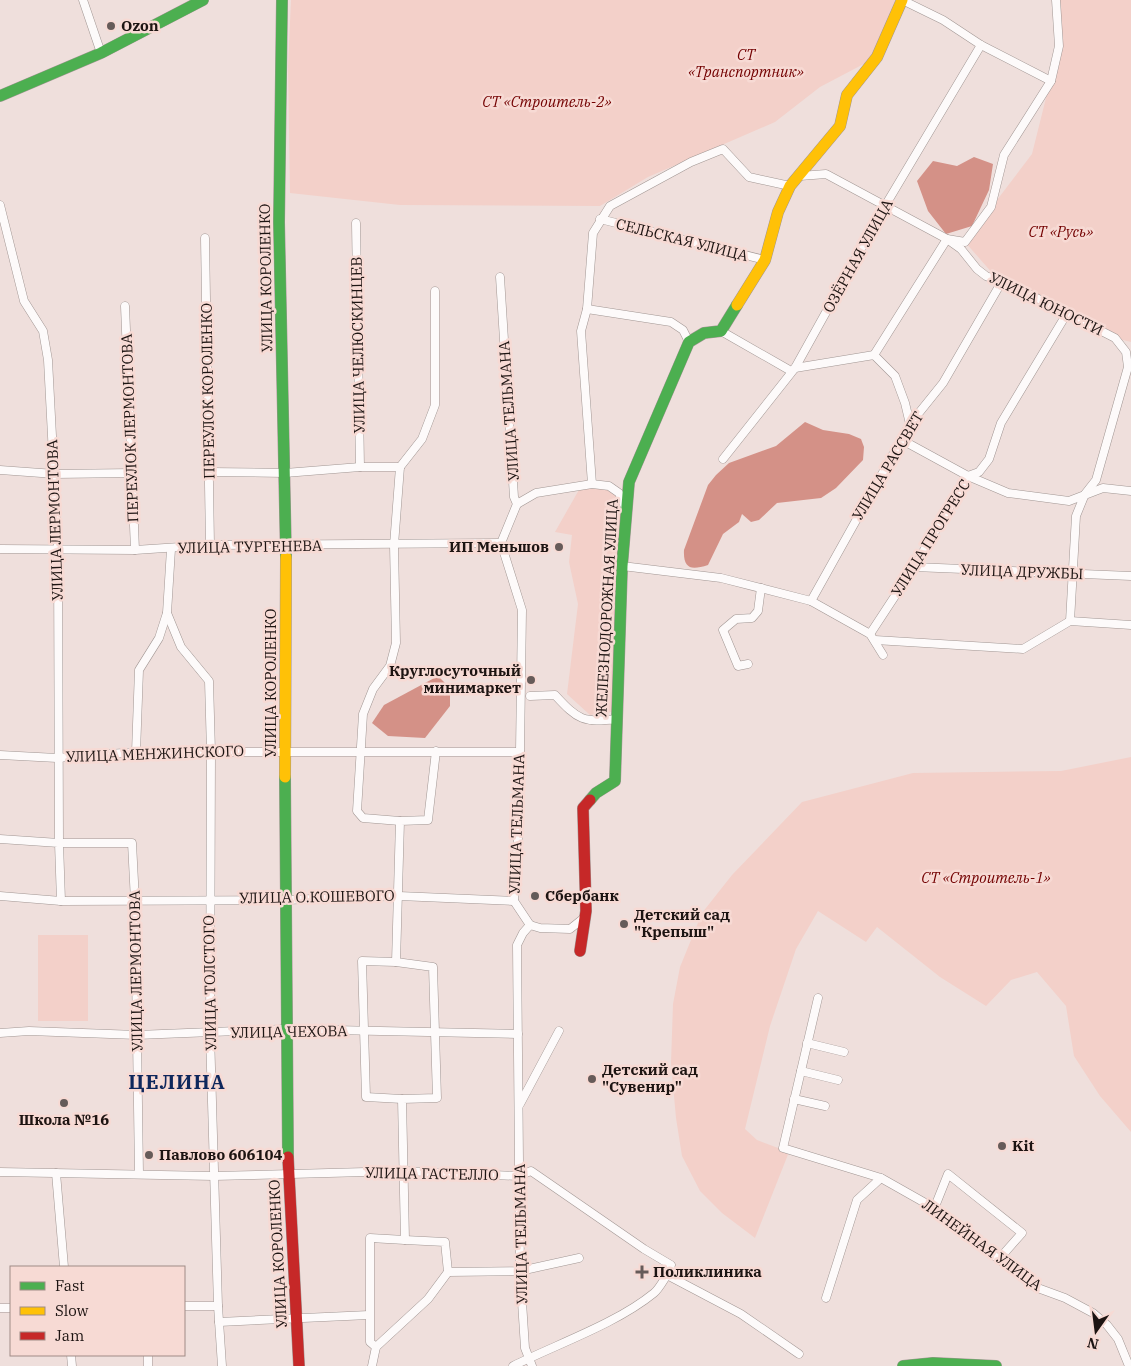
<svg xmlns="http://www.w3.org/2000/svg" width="1131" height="1366" viewBox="0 0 1131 1366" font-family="'IBM Plex Serif',serif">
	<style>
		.green { fill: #f3d0c9 }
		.water { fill: #d49187 }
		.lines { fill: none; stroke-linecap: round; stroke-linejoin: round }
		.street-casing { stroke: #a19693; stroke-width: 9 }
		.fast-casing { stroke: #a19693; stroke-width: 12 }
		.slow-casing { stroke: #a19693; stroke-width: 12 }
		.jam-casing { stroke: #a19693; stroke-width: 12 }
		.street { stroke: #fdfafa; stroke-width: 8 }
		.fast { stroke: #4caf50; stroke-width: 11 }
		.slow { stroke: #ffc107; stroke-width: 11 }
		.jam { stroke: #c62828; stroke-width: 11 }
		.poi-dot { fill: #665b59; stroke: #f7dad4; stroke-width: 2 }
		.labels { text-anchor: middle; stroke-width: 5; stroke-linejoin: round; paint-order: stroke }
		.poi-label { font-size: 15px; font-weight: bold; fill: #1d1412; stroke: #f7dad4; text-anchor: start }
		.park-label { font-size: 15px; font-style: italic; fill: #730000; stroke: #f7dad4 }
		.street-label { font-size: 15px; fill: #1d1412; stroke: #f7dad4 }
		.district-label { font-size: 20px; font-weight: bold; letter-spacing: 1px; fill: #0e275c; stroke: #f7dad4 }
	</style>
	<rect width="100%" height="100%" fill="#efdfdc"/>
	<g class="green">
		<path d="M291 0H902L877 57 820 87 775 122 648 177 600 206 400 205 290 193 288 67Z"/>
		<path d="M1056 0H1131V342L1115 338 1001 283 965 242 1032 154 1059 46Z"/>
		<path d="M600 487 612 489 625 507 618 711 590 715 567 694 578 604 569 562 572 535 555 532 580 488Z"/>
		<path d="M1131 757V1132L1100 1096 1074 1056 1066 1006 1037 972 1011 980 986 1006 940 977 877 927 866 942 818 911 796 949 770 1026 745 1129 757 1140 789 1152 755 1238 722 1213 700 1191 682 1156 676 1118 671 1063 673 1004 680 967 702 913 732 875 802 802 913 773 1061 771Z"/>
		<rect x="38" y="935" width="50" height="86"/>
	</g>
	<g class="water">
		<path d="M974 157 993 164 989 190 972 226 946 234 928 211 917 181 933 161 957 166Z"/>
		<path d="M805 422 823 430 849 434 861 439 864 447 863 460 836 488 821 498 777 503 759 520 751 522 742 514 739 522 723 534 708 565C692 570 683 570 684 550L708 485 716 475 729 463 776 446Z"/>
		<path d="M438 676 450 688V706L425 738 388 736 372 723 384 705Z"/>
	</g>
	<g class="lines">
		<g class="street-casing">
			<g id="street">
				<path d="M83 0 101 53"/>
				<path d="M902 0 943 20 981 45 1051 81"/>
				<path d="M800 176 826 174 947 239 961 249 977 269 986 276 1021 290 1115 338 1126 352 1128 367 1096 480 1085 494 1076 516 1070 621"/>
				<path d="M0 205 24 301 43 331 48 360 58 550 59 843H132L135 901 139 1174"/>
				<path d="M600 219 765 260"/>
				<path d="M356 223 360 467"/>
				<path d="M205 238 210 545"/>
				<path d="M500 277 514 497 517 504 501 543 522 610 519 822 514 901 530 925"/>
				<path d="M125 306 135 550"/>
				<path d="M587 309 671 322 683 330 689 342"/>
				<path d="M721 331 791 371"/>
				<path d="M874 355 947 239 965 242 991 207 1004 155 1051 81 1059 46 1056 0"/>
				<path d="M795 368 874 355 895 376 905 403 910 424"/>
				<path d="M902 440 968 476 1008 493 1069 501 1103 488 1131 491"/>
				<path d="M723 459 795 368 885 206 981 45"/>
				<path d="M400 467 394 545 396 643 390 666 373 689 363 714 357 811 363 818 400 821"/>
				<path d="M400 467 422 439 435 405V291"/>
				<path d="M0 470 55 474 133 473"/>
				<path d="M209 472 285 473 360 467H400"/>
				<path d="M592 484 581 331 587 309 593 233 610 206 691 162 723 149 749 177 790 186"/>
				<path d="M517 504 536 493 592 484 609 486 619 493 625 507"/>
				<path d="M0 549 135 550 210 545 501 543"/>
				<path d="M171 549 167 613 181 647 209 681 211 752 210 1034 218 1306 222 1366"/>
				<path d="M622 566 721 578 811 601 870 634 883 655"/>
				<path d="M914 567 1131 576"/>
				<path d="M811 601 910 424 943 383 1001 283"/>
				<path d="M870 634 914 567 968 476 979 472 989 459 1001 423 1066 315"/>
				<path d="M875 640 1023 649 1070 621 1131 625"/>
				<path d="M748 664 738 666 723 630 736 619 752 618 758 611 761 588"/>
				<path d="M530 696 555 695C578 720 583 723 617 719"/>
				<path d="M136 752 139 670 159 638 167 613"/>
				<path d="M0 755 57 758 136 752H520"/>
				<path d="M0 839 59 843 61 901"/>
				<path d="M0 896 61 901 284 900 399 896 514 901"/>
				<path d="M530 925 523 933 517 945 520 1271 525 1348 532 1366"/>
				<path d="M530 925 540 928 570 929 585 917"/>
				<path d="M396 962 362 961 366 1097 402 1099"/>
				<path d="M818 998 783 1148 881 1178 927 1204 1035 1287 1065 1298 1093 1313 1107 1325 1118 1339 1129 1366"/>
				<path d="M0 1033 29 1031 137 1035 286 1029 518 1034"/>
				<path d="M807 1043 844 1052"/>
				<path d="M801 1071 838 1080"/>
				<path d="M794 1099 825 1106"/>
				<path d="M520 1104 559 1031"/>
				<path d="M0 1172 214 1176 403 1171 518 1176 531 1171 644 1249 671 1265 667 1275 741 1314 799 1354"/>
				<path d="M56 1173 64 1267"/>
				<path d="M934 1209 948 1174 1022 1233 999 1259"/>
				<path d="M405 1240 445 1242 448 1272 520 1271 579 1258"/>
				<path d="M826 1298 857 1200 881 1178"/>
				<path d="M184 1306H218"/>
				<path d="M0 1308H11"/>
				<path d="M219 1322 369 1315"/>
				<path d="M376 1347 428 1299 448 1272"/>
				<path d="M71 1355 72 1366"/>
				<path d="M148 1355V1366"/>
				<path d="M372 1366 376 1347 370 1342V1238L405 1240 402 1099 437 1098 433 967 396 962 400 821 428 820 436 751"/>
				<path d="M513 1366C557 1344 616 1324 654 1293 659 1289 663 1281 667 1275"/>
			</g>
		</g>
		<g class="fast-casing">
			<g id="fast">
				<path d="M282 0 279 222 286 557"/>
				<path d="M0 96 101 53 203 0"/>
				<path d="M285 777 288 1157"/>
				<path d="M590 800 596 793 615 781 622 566 629 482 689 342 704 333 721 331 737 305"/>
				<path d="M903 1366 933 1363 996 1366"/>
			</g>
		</g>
		<g class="slow-casing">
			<g id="slow">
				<path d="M737 305 765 260 778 212 790 186 840 126 847 95 877 57 902 0"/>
				<path d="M285 777 286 557"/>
			</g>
		</g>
		<g class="jam-casing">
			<g id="jam">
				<path d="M580 951 586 911 583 808 590 800"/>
				<path d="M288 1157 299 1366"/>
			</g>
		</g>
		<use href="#street" class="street"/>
		<use href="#fast" class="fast"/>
		<use href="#slow" class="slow"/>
		<use href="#jam" class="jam"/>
	</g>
	<g class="poi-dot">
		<circle cx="111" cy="26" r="5"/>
		<circle cx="559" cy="547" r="5"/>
		<circle cx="531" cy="680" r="5"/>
		<circle cx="535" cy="896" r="5"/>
		<circle cx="624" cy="924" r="5"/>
		<circle cx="592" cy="1079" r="5"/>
		<circle cx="64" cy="1103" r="5"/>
		<circle cx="1002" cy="1146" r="5"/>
		<circle cx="149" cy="1155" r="5"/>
		<path d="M639.5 1264.5h5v5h5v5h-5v5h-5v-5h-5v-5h5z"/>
	</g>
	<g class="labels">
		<g class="poi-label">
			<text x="121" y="31">Ozon</text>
			<text x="549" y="552" text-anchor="end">ИП Меньшов</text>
			<text x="521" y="676" text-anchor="end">Круглосуточный<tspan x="521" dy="17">минимаркет</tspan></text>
			<text x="545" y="901">Сбербанк</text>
			<text x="634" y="920">Детский сад<tspan x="634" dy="17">"Крепыш"</tspan></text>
			<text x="602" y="1075">Детский сад<tspan x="602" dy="17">"Сувенир"</tspan></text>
			<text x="64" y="1125" text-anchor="middle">Школа №16</text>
			<text x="1012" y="1151">Kit</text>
			<text x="159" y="1160">Павлово 606104</text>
			<text x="653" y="1277">Поликлиника</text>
		</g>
		<g class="park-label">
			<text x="746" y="60">СТ<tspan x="746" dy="17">«Транспортник»</tspan></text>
			<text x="547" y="107">СТ «Строитель-2»</text>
			<text x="1061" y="237">СТ «Русь»</text>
			<text x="986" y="883">СТ «Строитель-1»</text>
		</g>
		<g class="street-label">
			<text transform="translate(682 240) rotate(14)" y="5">СЕЛЬСКАЯ УЛИЦА</text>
			<text transform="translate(858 256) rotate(-61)" y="5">ОЗЁРНАЯ УЛИЦА</text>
			<text transform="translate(266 278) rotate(-91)" y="5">УЛИЦА КОРОЛЕНКО</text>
			<text transform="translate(1046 304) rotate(26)" y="5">УЛИЦА ЮНОСТИ</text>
			<text transform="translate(358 345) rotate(-91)" y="5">УЛИЦА ЧЕЛЮСКИНЦЕВ</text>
			<text transform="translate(208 391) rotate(-91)" y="5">ПЕРЕУЛОК КОРОЛЕНКО</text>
			<text transform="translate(509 411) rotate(-94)" y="5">УЛИЦА ТЕЛЬМАНА</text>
			<text transform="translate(130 428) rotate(-92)" y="5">ПЕРЕУЛОК ЛЕРМОНТОВА</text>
			<text transform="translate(888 466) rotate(-59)" y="5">УЛИЦА РАССВЕТ</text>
			<text transform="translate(55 520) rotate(-92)" y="5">УЛИЦА ЛЕРМОНТОВА</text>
			<text transform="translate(931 538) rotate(-58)" y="5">УЛИЦА ПРОГРЕСС</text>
			<text transform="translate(250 547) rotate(-1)" y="5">УЛИЦА ТУРГЕНЕВА</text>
			<text transform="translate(1022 572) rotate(2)" y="5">УЛИЦА ДРУЖБЫ</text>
			<text transform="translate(607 608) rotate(-87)" y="5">ЖЕЛЕЗНОДОРОЖНАЯ УЛИЦА</text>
			<text transform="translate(271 683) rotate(-90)" y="5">УЛИЦА КОРОЛЕНКО</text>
			<text transform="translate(155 754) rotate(-2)" y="5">УЛИЦА МЕНЖИНСКОГО</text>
			<text transform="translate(517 824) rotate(-88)" y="5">УЛИЦА ТЕЛЬМАНА</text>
			<text transform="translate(317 897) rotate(-1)" y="5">УЛИЦА О.КОШЕВОГО</text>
			<text transform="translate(136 971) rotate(-91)" y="5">УЛИЦА ЛЕРМОНТОВА</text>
			<text transform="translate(210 983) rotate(-91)" y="5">УЛИЦА ТОЛСТОГО</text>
			<text transform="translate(289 1032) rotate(-1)" y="5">УЛИЦА ЧЕХОВА</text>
			<text transform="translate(432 1174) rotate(1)" y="5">УЛИЦА ГАСТЕЛЛО</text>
			<text transform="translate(521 1234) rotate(-91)" y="5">УЛИЦА ТЕЛЬМАНА</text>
			<text transform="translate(982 1245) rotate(36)" y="5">ЛИНЕЙНАЯ УЛИЦА</text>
			<text transform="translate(278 1254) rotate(-93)" y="5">УЛИЦА КОРОЛЕНКО</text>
		</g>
		<g class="district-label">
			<text x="177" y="1089">ЦЕЛИНА</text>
		</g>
	</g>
	<rect x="10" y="1266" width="175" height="90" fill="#f7dad4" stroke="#a08b86"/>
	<rect x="20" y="1282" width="25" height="8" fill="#4caf50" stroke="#a08b86"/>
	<text x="55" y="1291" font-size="15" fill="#1d1412">Fast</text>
	<rect x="20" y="1307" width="25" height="8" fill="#ffc107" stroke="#a08b86"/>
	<text x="55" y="1316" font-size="15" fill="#1d1412">Slow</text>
	<rect x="20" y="1332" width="25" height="8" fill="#c62828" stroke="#a08b86"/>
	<text x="55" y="1341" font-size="15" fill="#1d1412">Jam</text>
	<g transform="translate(1096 1331) rotate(194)" stroke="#f7dad4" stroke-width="4" paint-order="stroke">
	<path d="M0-4L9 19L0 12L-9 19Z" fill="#1d1412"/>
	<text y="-8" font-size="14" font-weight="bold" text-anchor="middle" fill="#1d1412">N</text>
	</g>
</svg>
